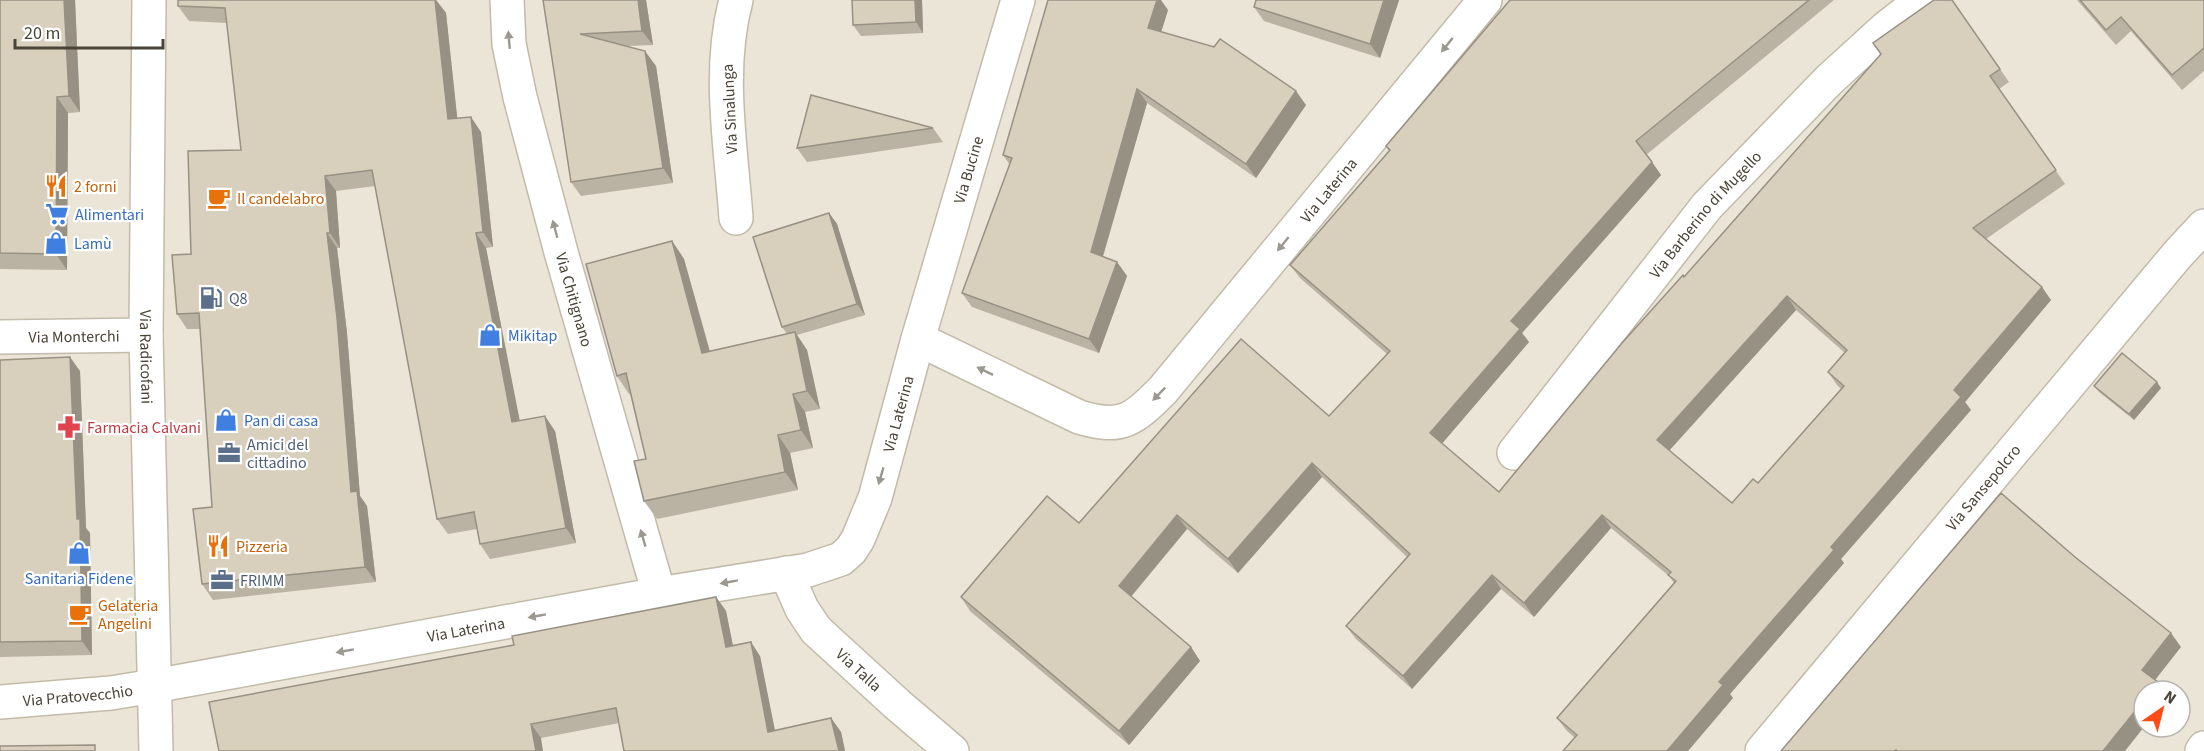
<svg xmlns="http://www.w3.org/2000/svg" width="2204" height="751" viewBox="0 0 2204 751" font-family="'Source Sans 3',sans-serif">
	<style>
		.residential { fill: #eae5d6; fill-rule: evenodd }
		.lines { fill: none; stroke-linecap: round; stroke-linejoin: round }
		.minor-casing { stroke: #c2bbaa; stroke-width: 36 }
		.tertiary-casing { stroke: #c2bbaa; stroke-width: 36 }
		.minor { stroke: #fff; stroke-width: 33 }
		.tertiary { stroke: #fff; stroke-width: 33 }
		.wall { fill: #bab2a3; fill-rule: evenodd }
		.shaded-wall { fill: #979184 }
		.building { fill: #d8cfbd; stroke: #979184; stroke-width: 1.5; fill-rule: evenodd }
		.oneway { fill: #9b9890 }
		.labels { text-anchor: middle; stroke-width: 4.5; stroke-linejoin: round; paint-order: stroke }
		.street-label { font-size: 16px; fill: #494436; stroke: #fff }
		.food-label { font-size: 16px; fill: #c56008; stroke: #fff; text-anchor: start }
		.shop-label { font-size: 16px; fill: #366cbe; stroke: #fff; text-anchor: start }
		.service-label { font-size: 16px; fill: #4e5e75; stroke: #fff; text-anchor: start }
		.health-label { font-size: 16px; fill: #be3a42; stroke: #fff; text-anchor: start }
	</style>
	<rect width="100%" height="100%" fill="#f5f2e9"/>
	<path class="residential" d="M0 0H2204V751H0ZM2144 691H2180V727H2144Z"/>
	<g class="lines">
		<g class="minor-casing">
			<g id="minor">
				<path id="s1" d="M507 0 509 44 520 97 561 252 659 594"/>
				<path d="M736 218C731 146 717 71 736 0"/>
				<path id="s2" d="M0 337 146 335"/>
				<path id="s3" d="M918 339 1079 417C1122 430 1133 420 1163 390L1485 0"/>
				<path id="s4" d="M1514 453 1707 206 1829 80 1886 28 1922 0"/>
				<path id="s5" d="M786 573 802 609 816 630 898 705 952 751"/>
				<path id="s6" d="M0 702 111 693 154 686 659 594 808 570 841 559 851 550 858 539 875 498 918 339 1018 0"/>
				<path id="s7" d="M1762 751 2178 254 2204 226"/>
				<path d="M2202 751 2204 748"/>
			</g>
		</g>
		<g class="tertiary-casing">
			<g id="tertiary">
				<path id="s8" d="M149 0 146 335 156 751"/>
			</g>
		</g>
		<use href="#minor" class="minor"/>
		<use href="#tertiary" class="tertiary"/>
	</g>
	<g class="wall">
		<path d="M0 0H75L80 112 68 113 67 270 0 269Z"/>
		<path d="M178 0H436L446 13 457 118 481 132 493 247 486 248 519 420 555 431 576 543 490 559 480 544 477 529 448 534 437 519 375 186 336 191 340 248H337L347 333 360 496 367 506 376 582 213 600 202 584 212 507 200 329H187L177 314 191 254 241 150 227 23 189 21 178 6Z"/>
		<path d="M543 0H646L653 45 628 46 656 66 673 183 581 196 571 182Z"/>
		<path d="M852 0H922L923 33 861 36 853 25Z"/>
		<path d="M1399 0 1380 58 1264 21 1254 7Z"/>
		<path d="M1510 0H1834L1646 155 1661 175 1522 333 1529 342 1442 443 1499 492 1684 277 1952 0 2009 82 1999 89 2065 184 1986 239 2051 300 1965 402 1971 410 1841 559 1844 563 1730 694 1733 698 1688 751H1563L1575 738 1567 731 1557 718 1674 583 1669 576 1611 528 1534 617 1501 589 1412 689 1356 639 1346 626 1407 557 1322 477 1238 573 1187 529 1131 597 1191 647 1200 661 1129 745 970 611 961 597 1079 523 1329 416 1387 354 1300 278 1290 265 1389 151 1386 146ZM1796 310 1845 353 1828 372 1837 385 1841 389 1758 483 1732 503 1669 451Z"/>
		<path d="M2077 0H2204V71L2182 90 2131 31 2116 45Z"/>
		<path d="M1168 10 1161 32 1306 105 1256 178 1147 103 1103 257 1117 262 1127 276 1099 353 972 307 962 293 1010 165 1003 155Z"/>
		<path d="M933 128 943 142 807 162 797 148Z"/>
		<path d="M829 213 837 224 865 315 797 335 807 350 820 409 805 412 813 448 790 453 798 490 657 519 644 501 646 459 630 394H629L617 376 672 241 684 259 710 351 787 334 782 327Z"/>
		<path d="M0 360 80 371 86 528 90 533 92 655 0 657Z"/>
		<path d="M2094 386 2161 388 2134 420 2099 392Z"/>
		<path d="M716 597 726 611 733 646 760 656 775 731 831 718 841 732 845 751 619 723 541 738 219 751 514 645Z"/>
	</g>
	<g class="shaded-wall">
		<path d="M64 0H75L80 112 69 96Z"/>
		<path d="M435 0H436L446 13 459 134 448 119Z"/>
		<path d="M638 0H646L653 45 642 31Z"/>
		<path d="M915 0H922L923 33 916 22Z"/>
		<path d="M1157 0H1161L1168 10 1158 42 1148 28Z"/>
		<path d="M1384 0H1399L1380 58 1370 44Z"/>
		<path d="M645 51 656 66 673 183 663 168Z"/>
		<path d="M1137 89 1147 103 1100 266 1091 252Z"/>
		<path d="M1296 91 1306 105 1256 178 1246 164Z"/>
		<path d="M57 97 68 113 67 270 56 254Z"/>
		<path d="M471 117 481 132 493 247 483 232Z"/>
		<path d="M1652 162 1661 175 1522 333 1529 342 1440 446 1430 433 1511 321Z"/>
		<path d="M325 176 336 191 340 248 330 233Z"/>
		<path d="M829 213 837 224 865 315 857 304Z"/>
		<path d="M327 233 337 248 347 333 360 496 367 506 376 582 365 567 351 492Z"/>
		<path d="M476 233 486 248 523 437 512 422Z"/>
		<path d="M672 241 684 259 715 371 702 353Z"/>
		<path d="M1117 262 1127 276 1099 353 1089 339Z"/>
		<path d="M2042 287 2051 300 1965 402 1971 410 1841 559 1844 563 1730 694 1733 698 1688 751H1667L1719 682 1831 547 1954 390Z"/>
		<path d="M1787 296 1796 310 1666 454 1657 440Z"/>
		<path d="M795 332 807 350 820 409 807 391Z"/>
		<path d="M70 357 80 371 86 528 90 533 92 655 82 641Z"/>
		<path d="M2157 382 2161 388 2134 420 2129 414Z"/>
		<path d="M793 394 805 412 813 448 801 430Z"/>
		<path d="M545 416 555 431 576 543 566 528Z"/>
		<path d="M778 435 790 453 798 490 785 472Z"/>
		<path d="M1312 463 1322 477 1238 573 1228 559Z"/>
		<path d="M1177 515 1187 529 1128 600 1119 586Z"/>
		<path d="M1602 515 1611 528 1534 617 1524 603Z"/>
		<path d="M1492 575 1501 589 1412 689 1403 676Z"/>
		<path d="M716 597 726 611 736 661 726 647Z"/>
		<path d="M2171 633 2181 647 2152 684 2142 670Z"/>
		<path d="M751 642 760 656 778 746 768 732Z"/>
		<path d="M1191 647 1200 661 1129 745 1119 731Z"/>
		<path d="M2158 682 2164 691H2151Z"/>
		<path d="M2144 700V727L2125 751H2103Z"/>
		<path d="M831 718 841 732 845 751H839Z"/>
		<path d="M531 724 541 738 543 751H536Z"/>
	</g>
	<g class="building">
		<path d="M0 0H64L69 96 57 97 56 254 0 253Z"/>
		<path d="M178 0H435L448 119 471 117 483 232 476 233 512 422 545 416 566 528 480 544 474 512 437 519 372 170 325 176 330 233H327L337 318 351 492 357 491 365 567 202 584 193 509 212 507 199 313 177 314 172 255 191 254 188 151 241 150 225 8 178 6Z"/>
		<path d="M543 0H638L642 31 580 34 645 51 663 168 571 182Z"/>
		<path d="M852 0H915L916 22 853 25Z"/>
		<path d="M1048 0H1157L1148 28 1214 47 1220 39 1296 91 1246 164 1137 89 1091 252 1117 262 1089 339 962 293 1012 158 1003 155Z"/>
		<path d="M1256 0H1384L1370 44 1254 7Z"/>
		<path d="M1510 0H1809L1636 141 1652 162 1511 321 1520 329 1430 433 1499 492 1622 343 1683 275 1684 277 1881 54 1873 43 1934 0H1952L2000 69 1990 76 2056 170 1973 228 2042 287 1954 390 1961 397 1831 547 1834 550 1719 682 1723 685 1667 751H1563L1577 735 1557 718 1676 581 1668 575 1671 572 1602 515 1524 603 1492 575 1403 676 1346 626 1410 554 1312 463 1228 559 1177 515 1119 586 1191 647 1119 731 961 597 1047 496 1079 523 1241 339 1329 416 1390 351 1290 265 1390 150 1386 146ZM1787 296 1847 350 1828 372 1844 386 1758 483 1753 479 1732 503 1657 440Z"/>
		<path d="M2080 0H2204V48L2172 75 2121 17 2106 30Z"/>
		<path d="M811 95 933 128 797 148Z"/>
		<path d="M829 213 857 304 782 327 753 237Z"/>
		<path d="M672 241 702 353 795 332 807 391 793 394 801 430 778 435 785 472 644 501 634 461 646 459 626 373 617 376 586 264Z"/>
		<path d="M2122 353 2157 382 2129 414 2094 386Z"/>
		<path d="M70 357 77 519H80L82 641 0 642V360Z"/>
		<path d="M2001 493 2075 557 2171 633 2142 670 2158 682 2151 691H2144V700L2103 751H1897L1896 750 1894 751H1781Z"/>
		<path d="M716 597 726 647 751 642 768 732 831 718 839 751H624L616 708 531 724 536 751H219L209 702 514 645 512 636Z"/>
		<path d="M95 745V751H0V746Z"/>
	</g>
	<defs><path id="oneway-solid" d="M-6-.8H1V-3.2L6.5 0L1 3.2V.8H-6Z" transform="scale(1.5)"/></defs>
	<g class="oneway">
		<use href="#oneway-solid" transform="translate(509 40) rotate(-95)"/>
		<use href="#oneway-solid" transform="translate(1447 45) rotate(129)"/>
		<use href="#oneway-solid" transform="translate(555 229) rotate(-105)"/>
		<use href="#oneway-solid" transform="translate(1283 244) rotate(129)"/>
		<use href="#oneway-solid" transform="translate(985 371) rotate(-154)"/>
		<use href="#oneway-solid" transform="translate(1159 394) rotate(134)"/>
		<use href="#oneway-solid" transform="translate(881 476) rotate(106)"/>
		<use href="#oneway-solid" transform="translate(643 538) rotate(-106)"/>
		<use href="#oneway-solid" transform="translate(729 582) rotate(170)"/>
		<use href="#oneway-solid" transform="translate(537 616) rotate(170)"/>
		<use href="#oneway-solid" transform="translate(345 651) rotate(170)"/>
	</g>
	<defs>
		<g id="restaurant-bare" transform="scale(1.8)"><path d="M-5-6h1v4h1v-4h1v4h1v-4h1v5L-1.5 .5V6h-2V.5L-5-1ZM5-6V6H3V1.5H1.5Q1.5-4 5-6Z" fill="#e8710a" stroke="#fff" stroke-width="2.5" paint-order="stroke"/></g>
		<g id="cafe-bare" transform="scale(1.8)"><path d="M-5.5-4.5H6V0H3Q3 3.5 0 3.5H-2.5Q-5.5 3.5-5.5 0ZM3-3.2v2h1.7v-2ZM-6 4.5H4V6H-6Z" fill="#e8710a" stroke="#fff" stroke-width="2.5" paint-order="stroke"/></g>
		<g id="supermarket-bare" transform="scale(1.8)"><path d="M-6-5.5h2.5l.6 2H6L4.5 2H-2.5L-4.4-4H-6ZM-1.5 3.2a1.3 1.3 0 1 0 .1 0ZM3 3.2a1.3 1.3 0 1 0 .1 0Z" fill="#3f7fe0" stroke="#fff" stroke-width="2.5" paint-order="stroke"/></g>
		<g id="shop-bare" transform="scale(1.8)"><path d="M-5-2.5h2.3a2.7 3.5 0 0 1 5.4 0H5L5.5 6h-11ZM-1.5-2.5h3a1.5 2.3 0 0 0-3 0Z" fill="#3f7fe0" stroke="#fff" stroke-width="2.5" paint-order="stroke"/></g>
		<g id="fuel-bare" transform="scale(1.8)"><path d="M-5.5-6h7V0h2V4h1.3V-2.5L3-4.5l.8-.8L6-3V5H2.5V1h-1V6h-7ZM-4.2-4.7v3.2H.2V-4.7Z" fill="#5c6f8a" stroke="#fff" stroke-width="2.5" paint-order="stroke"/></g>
		<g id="pharmacy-bare" transform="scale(1.8)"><path d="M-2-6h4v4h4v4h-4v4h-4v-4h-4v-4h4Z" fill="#e0444e" stroke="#fff" stroke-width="2.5" paint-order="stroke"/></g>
		<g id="office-bare" transform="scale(1.8)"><path d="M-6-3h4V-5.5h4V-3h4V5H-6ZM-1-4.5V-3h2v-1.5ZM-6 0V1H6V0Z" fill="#5c6f8a" stroke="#fff" stroke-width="2.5" paint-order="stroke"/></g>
	</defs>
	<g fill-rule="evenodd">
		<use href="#restaurant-bare" x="56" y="186"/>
		<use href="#cafe-bare" x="219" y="198"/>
		<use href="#supermarket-bare" x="57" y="214"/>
		<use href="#shop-bare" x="56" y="243"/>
		<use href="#fuel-bare" x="211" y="298"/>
		<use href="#shop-bare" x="490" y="335"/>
		<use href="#shop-bare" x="226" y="420"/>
		<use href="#pharmacy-bare" x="69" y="427"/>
		<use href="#office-bare" x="229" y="453"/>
		<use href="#restaurant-bare" x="218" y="546"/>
		<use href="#shop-bare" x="79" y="553"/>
		<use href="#office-bare" x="222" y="580"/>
		<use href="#cafe-bare" x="80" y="614"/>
	</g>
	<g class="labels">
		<g class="street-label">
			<text transform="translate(729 109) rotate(-93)" y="6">Via Sinalunga</text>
			<text dy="6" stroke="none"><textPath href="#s6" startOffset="1266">Via Bucine</textPath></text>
			<text dy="6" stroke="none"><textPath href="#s3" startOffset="534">Via Laterina</textPath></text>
			<text dy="6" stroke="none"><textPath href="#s4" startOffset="306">Via Barberino di Mugello</textPath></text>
			<text dy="6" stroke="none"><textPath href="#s1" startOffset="308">Via Chitignano</textPath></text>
			<text dy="6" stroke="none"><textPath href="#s2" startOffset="74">Via Monterchi</textPath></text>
			<text dy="6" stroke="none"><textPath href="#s8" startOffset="357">Via Radicofani</textPath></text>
			<text dy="6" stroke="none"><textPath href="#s6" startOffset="1012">Via Laterina</textPath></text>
			<text dy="6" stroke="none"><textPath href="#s7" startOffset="344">Via Sansepolcro</textPath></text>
			<text dy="6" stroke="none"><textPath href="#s6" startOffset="472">Via Laterina</textPath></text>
			<text dy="6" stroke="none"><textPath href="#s5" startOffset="123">Via Talla</textPath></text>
			<text dy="6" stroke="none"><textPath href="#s6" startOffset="78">Via Pratovecchio</textPath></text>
		</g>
		<g class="food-label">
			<text x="74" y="192">2 forni</text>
			<text x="237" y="204">Il candelabro</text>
			<text x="236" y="552">Pizzeria</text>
			<text x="98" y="611">Gelateria<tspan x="98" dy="18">Angelini</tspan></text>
		</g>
		<g class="shop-label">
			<text x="75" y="220">Alimentari</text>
			<text x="74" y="249">Lamù</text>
			<text x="508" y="341">Mikitap</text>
			<text x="244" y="426">Pan di casa</text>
			<text x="79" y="584" text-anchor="middle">Sanitaria Fidene</text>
		</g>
		<g class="service-label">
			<text x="229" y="304">Q8</text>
			<text x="247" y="450">Amici del<tspan x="247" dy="18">cittadino</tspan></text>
			<text x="240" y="586">FRIMM</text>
		</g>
		<g class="health-label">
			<text x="87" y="433">Farmacia Calvani</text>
		</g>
	</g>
	<g transform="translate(2162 709) rotate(35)"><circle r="28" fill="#ffffff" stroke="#b6b4af" stroke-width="1.5"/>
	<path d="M0-4.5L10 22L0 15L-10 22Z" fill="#ff4c16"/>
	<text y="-9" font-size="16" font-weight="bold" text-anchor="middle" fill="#494436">N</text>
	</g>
	<path d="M15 39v9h148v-9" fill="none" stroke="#494436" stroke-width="3"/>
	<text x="24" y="39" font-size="18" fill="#494436" stroke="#ffffff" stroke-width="4.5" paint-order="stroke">20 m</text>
</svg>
